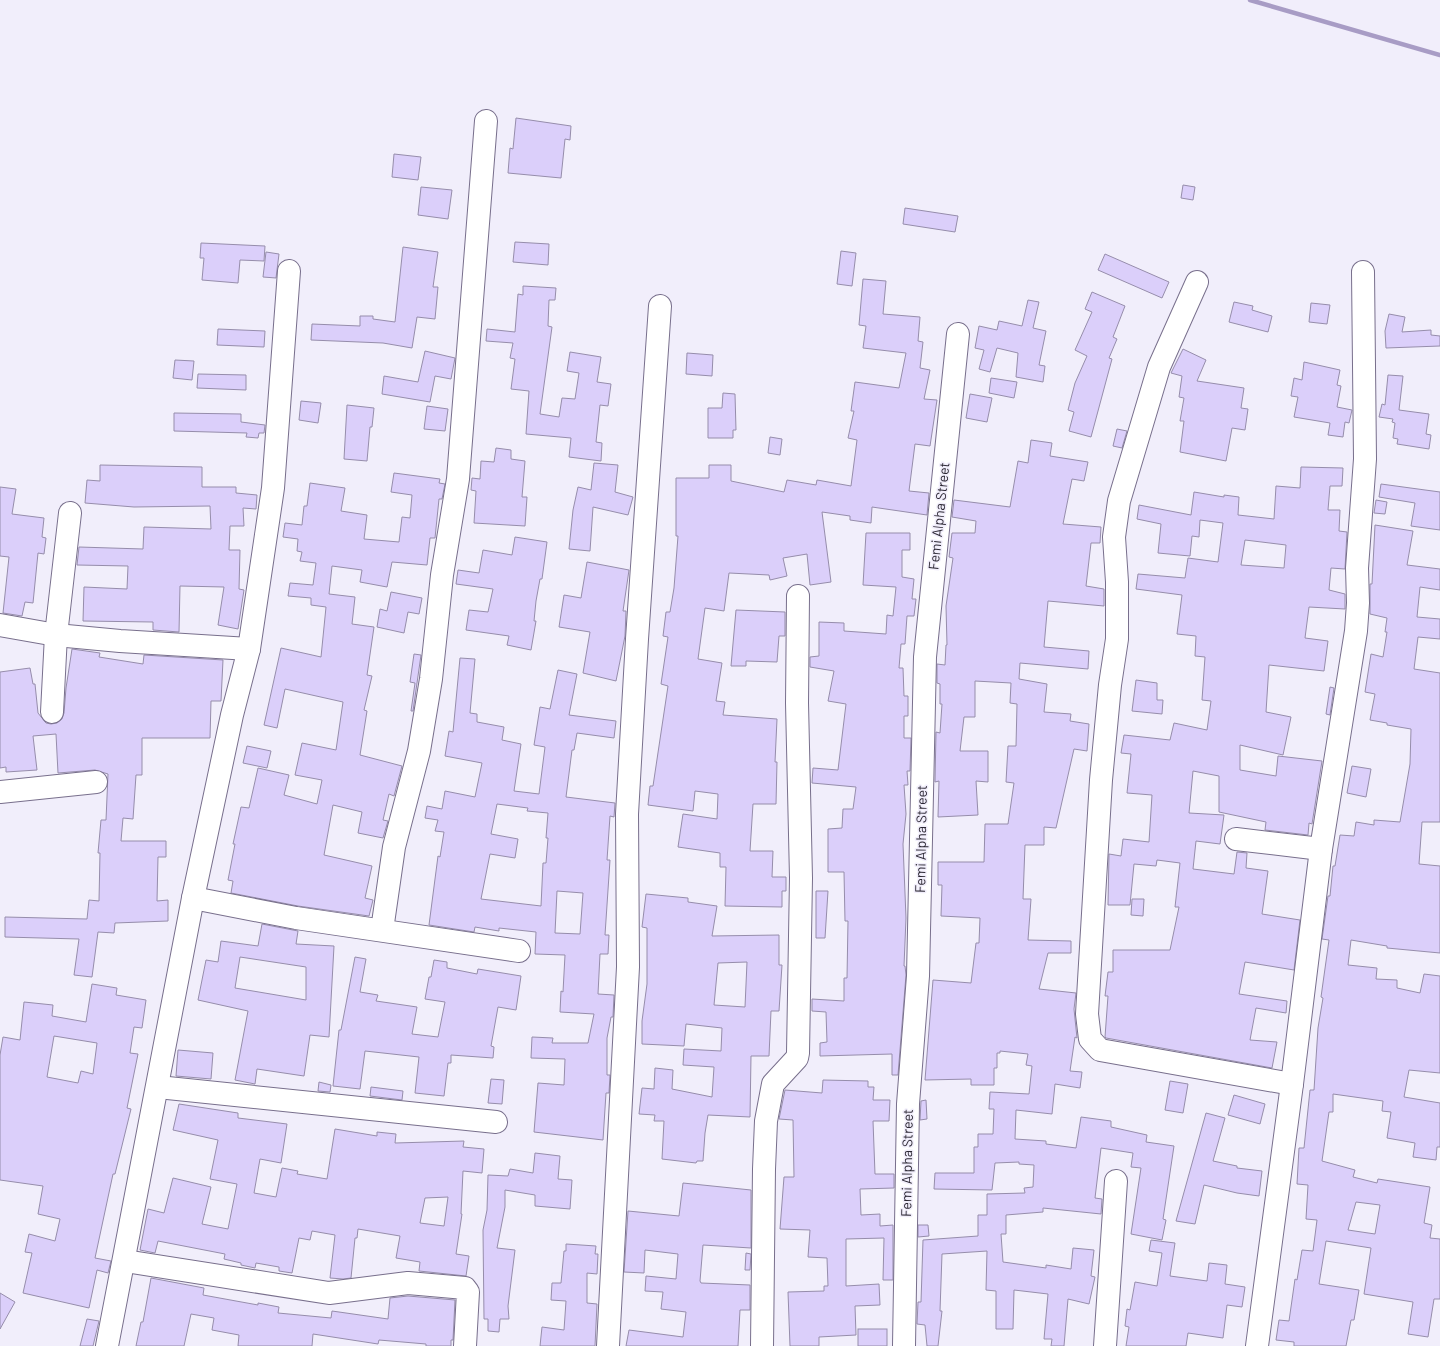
<svg xmlns="http://www.w3.org/2000/svg" width="1440" height="1346" viewBox="0 0 1440 1346" font-family="Barlow,sans-serif">
	<style>
		.lines { fill: none; stroke-linecap: round; stroke-linejoin: round }
		.stream { stroke: #a89cc5; stroke-width: 4.5 }
		.building { fill: #dbcffa; stroke: #968dab; fill-rule: evenodd }
		.minor-casing { stroke: #786f8c; stroke-width: 24 }
		.minor { stroke: #fff; stroke-width: 22 }
		.labels { text-anchor: middle; stroke-width: 3; stroke-linejoin: round; paint-order: stroke }
		.street-label { font-size: 14px; fill: #2b2733; stroke: #f1eefb }
	</style>
	<rect width="100%" height="100%" fill="#f1eefb"/>
	<g class="lines">
		<path class="stream" d="M1250 0 1440 55"/>
	</g>
	<g class="building">
		<path d="M516 118 571 126 570 140 565 139 561 178 508 173 510 148 513 149Z"/>
		<path d="M394 154 421 157 418 180 392 177Z"/>
		<path d="M1183 185 1195 187 1193 200 1181 198Z"/>
		<path d="M421 187 452 190 448 219 418 215Z"/>
		<path d="M905 208 958 216 955 232 903 224Z"/>
		<path d="M515 242 549 244 548 265 513 262Z"/>
		<path d="M201 243 265 246 264 261 240 260 238 283 202 280 204 258H200Z"/>
		<path d="M403 247 438 252 433 287H438L435 319 417 317 412 348 383 343 311 340 312 324 360 326V316H373V319L395 322Z"/>
		<path d="M841 251 856 253 852 286 837 284Z"/>
		<path d="M266 252 279 254 276 278 263 277Z"/>
		<path d="M1105 254 1169 282 1162 298 1098 270Z"/>
		<path d="M863 279 886 281 883 314 920 317 918 341 923 342 920 368 930 370 924 399 937 400 930 446 915 444 909 491 929 493 927 515 872 507 871 523 850 520V516L822 512 831 582 810 585 807 554 783 558 787 576 770 580 769 575 729 573 724 611 705 608 698 659 722 663 716 701 725 702 723 715 777 719 775 762H777L776 804H753L750 851H773L772 877H786V891H782V907L725 906 726 867H720V853L678 847 683 814 717 819 718 794 695 791 693 811 648 805 650 786H653L668 686 661 684 668 637 663 636 666 612H670L674 588 678 536H676V478H709V465H731V481L784 492 787 480 816 485 817 480 851 486 857 440 848 438 854 411H851L855 382 899 388 906 353 863 348 866 326 859 325Z"/>
		<path d="M523 286 556 288 555 300H549L548 326 552 327 540 414 559 417 562 398 575 399 579 373 567 371 570 352 601 357 597 382 611 384 608 406 600 405 596 442 602 443 601 461 569 457 571 438 526 434 529 391 511 389 515 359 510 358 513 343 486 341 487 329 515 332 518 294 523 295Z"/>
		<path d="M1092 292 1125 306 1113 337 1117 339 1109 358 1112 359 1091 437 1069 431 1074 412 1068 410 1075 383 1087 356 1075 350 1092 312 1085 309Z"/>
		<path d="M1028 300 1039 302 1033 328 1046 331 1039 365 1045 366 1043 382 1016 377 1018 353 997 348 990 372 979 369 984 350 975 348 979 326 997 330 999 321 1022 326Z"/>
		<path d="M1234 302 1253 306 1252 310 1272 316 1268 332 1229 322Z"/>
		<path d="M1311 303 1330 305 1327 324 1309 322Z"/>
		<path d="M1389 314 1405 317 1402 332 1431 330V335L1440 336V346L1386 348 1385 331Z"/>
		<path d="M218 329 265 331 264 347 217 345Z"/>
		<path d="M1183 349 1206 360 1197 381 1244 388 1241 408 1248 409 1245 430 1232 428 1226 461 1180 452 1184 421H1180L1184 398 1179 397 1182 376 1171 373Z"/>
		<path d="M425 351 455 358 451 379 435 376 430 402 382 394 384 376 418 382Z"/>
		<path d="M687 353 713 355 712 376 686 374Z"/>
		<path d="M175 360 194 361 192 380 173 378Z"/>
		<path d="M1304 362 1340 370 1337 385 1341 386 1337 407 1352 410 1349 423 1345 422 1343 437 1328 435 1330 423 1294 417 1298 397 1291 396 1294 378 1302 380Z"/>
		<path d="M198 374 246 375V390L197 388Z"/>
		<path d="M1388 375 1403 376 1399 410 1429 414 1426 434 1431 435 1429 449 1397 444 1398 439 1393 438 1395 423 1392 422 1393 419 1379 417 1382 404 1385 405Z"/>
		<path d="M991 378 1017 382 1014 398 989 393Z"/>
		<path d="M723 393 735 394 736 430H733V438H708V408H722Z"/>
		<path d="M970 394 992 398 987 422 966 418Z"/>
		<path d="M301 401 321 403 318 423 299 420Z"/>
		<path d="M347 405 374 408 372 427H370L367 461 344 459Z"/>
		<path d="M427 406 448 409 445 431 424 429Z"/>
		<path d="M174 413 241 414V422L265 425 264 433H259L258 438 246 437 247 433 174 431Z"/>
		<path d="M1117 429 1127 431 1122 448 1113 446Z"/>
		<path d="M770 437 782 439 780 455 768 453Z"/>
		<path d="M1031 440 1052 443 1050 456 1088 462 1084 481 1072 479 1063 524 1101 527 1100 543H1091L1086 586 1104 589V606L1048 601 1044 647 1089 651 1088 669 1020 663 1019 679 1047 684 1044 712 1071 714 1070 721 1089 724 1087 751 1074 749 1056 828 1044 827V845H1025L1023 899H1031L1028 940 1071 941V953H1048L1039 989 1076 993 1074 1009 1077 1038 1075 1037 1070 1071 1082 1072 1080 1088 1055 1084 1052 1114 1016 1110 1015 1139 1046 1141V1144L1076 1148 1081 1117 1111 1121V1127L1147 1135 1146 1142 1174 1146 1163 1219 1166 1220 1162 1240 1131 1234 1141 1168 1131 1167 1133 1153 1101 1148 1095 1198 1102 1199 1101 1214 1043 1208V1212L1006 1215V1234H1001L1003 1262 1046 1268V1265L1071 1269 1073 1248 1094 1250 1091 1276 1095 1277 1089 1304 1068 1299 1064 1346H1051L1052 1339H1044L1048 1294 1014 1290 1013 1329H996V1291L986 1290 987 1251 942 1254 940 1311H942L938 1346H927L925 1325 917 1324 918 1302H921L923 1240 978 1236V1215H987V1194L1025 1193 1024 1188 1033 1187 1034 1165 1019 1164V1162L995 1163 992 1190 934 1189 935 1173H974V1147H978V1134H993L994 1109H989L990 1092 1029 1094 1032 1066 1026 1065 1028 1054 1000 1051V1053H997V1068H994V1085H971V1079L925 1080 933 980 971 983 976 943H979L980 918 941 916 942 885H938V862H984L985 824H1008L1014 783 1006 782 1008 746H1016L1017 704 1010 703 1011 683 975 681V717H964L960 751H988V782L976 781 978 815 938 817 939 781 935 782 936 732 940 733 942 704H940V684L937 683V664L945 665 946 645H947L946 606 953 558 949 557 952 533H975L976 521 952 517 954 500 1010 507 1018 461 1028 463Z"/>
		<path d="M496 448 511 450V459L525 461 522 497H527L525 526 474 523 476 491 471 490 472 478 480 479 481 461 494 462Z"/>
		<path d="M594 463 618 465 615 492 633 497 628 515 593 507 590 551 569 549 573 510 578 487 591 490Z"/>
		<path d="M100 465 202 467V487H236V493L257 495 256 509 243 508 244 526H230L229 550H240L239 589 244 590 238 629 218 625 224 587 180 586 179 632 153 630V622L83 621 84 587 127 589 128 566 77 565 79 547 143 549 144 527 211 529 210 506 134 507 85 503 87 480 100 481Z"/>
		<path d="M1301 467 1343 468 1342 486H1330L1328 510H1340L1339 531 1347 532 1345 569 1331 568 1329 590 1345 594V609L1309 607 1305 638 1328 641 1324 671 1269 665 1266 712 1291 717 1283 755 1240 745V770L1276 776 1278 756 1322 761 1312 824 1309 823 1308 835 1265 830 1266 822 1219 812V776L1193 771 1189 813 1224 815 1220 844 1196 841 1193 869 1234 874 1237 852 1247 853 1246 868 1268 871 1262 914 1300 920 1294 970 1245 962 1239 994 1287 1001 1286 1013 1256 1008 1250 1040 1277 1042 1272 1068 1106 1038 1105 1037 1108 996H1105L1108 972H1113V950H1170L1179 907H1175L1180 863 1157 860 1156 866 1134 864 1130 905H1108L1109 854 1121 856 1123 839 1149 842 1152 795 1127 793 1131 754 1121 753 1124 735 1170 740 1174 723 1207 730 1211 701 1202 700 1205 657 1195 656 1196 636 1177 634 1182 595 1136 589 1138 574 1185 578 1188 558 1218 562 1223 523 1200 520 1199 537 1192 536 1190 556 1158 553 1161 524 1137 519 1139 505 1191 515 1194 492 1224 497V495L1239 497 1238 515 1274 519 1276 486 1300 488ZM1245 540 1286 545 1284 568 1241 565Z"/>
		<path d="M394 473 440 479 439 483 445 484 442 499H439L435 538H430L427 565 392 562 387 587 360 582 362 570 332 566 329 594 355 597 352 624 374 627 367 675 372 676 364 710 367 711 360 755 402 766 394 796 389 794 383 820 388 821 383 838 358 833 362 812 333 805 324 855 372 866 365 898 373 900 369 916 298 906 231 893 233 881 228 880 235 844H233L241 807 249 808 258 768 289 775 284 795 317 804 322 780 295 775 302 743 336 750 343 702 285 689 277 728 264 725 281 648 321 657 326 607 311 605V598L288 596 290 583 313 585 316 563 300 561 302 552 297 551 298 539 283 537 285 523 302 525 304 506H307L310 483 345 488 341 511 367 515 364 539 399 542 402 517 410 518 412 495 391 492Z"/>
		<path d="M1381 484 1440 492V530L1411 526 1415 503 1379 497Z"/>
		<path d="M0 487 16 489 12 514 44 518 42 537 46 538 44 554 38 553 33 603 25 602 22 616 3 613 9 557 0 556Z"/>
		<path d="M1376 500 1387 502 1385 514 1374 513Z"/>
		<path d="M1375 525 1413 531 1407 565 1440 569V590L1420 587 1417 617 1440 619V639L1418 637 1414 669 1440 673V822H1422L1419 864 1440 866V953L1387 948V946L1351 940 1348 965 1377 968 1376 979 1397 980V988L1420 993 1424 974 1440 976V1073L1409 1070 1404 1097 1440 1103V1147H1437L1436 1160 1413 1157 1415 1143 1387 1138 1391 1112 1382 1111 1383 1101 1333 1094V1112H1329L1322 1161 1355 1170 1353 1177 1377 1183 1378 1179 1430 1187 1424 1223 1432 1225 1430 1238 1440 1239V1299H1434L1428 1337 1408 1334 1413 1302 1364 1294 1371 1248 1326 1241 1319 1284 1359 1290 1354 1320H1351L1346 1346H1294V1342L1276 1340 1279 1320 1289 1321 1295 1279 1297 1280 1302 1250 1313 1251 1317 1220 1306 1219 1308 1185 1297 1184 1299 1148H1304L1310 1090H1314L1318 1028 1323 998 1321 997 1329 940 1322 939 1328 896H1330L1333 866H1335L1340 835 1354 836 1356 822 1374 825V820L1400 822 1410 764 1411 729 1387 725V723L1370 720 1375 694 1365 692 1371 654 1383 657 1387 632H1385L1387 618 1370 614V584H1372ZM1356 1202 1380 1205 1375 1234 1348 1230Z"/>
		<path d="M866 533H910V550H902V577L914 579 912 599H916L914 616H907L905 644H901L899 668H903L904 696H908V716H904V738H911L910 771H907L908 785H904L906 814 903 844 906 918 904 966H905L906 975 898 1075H892V1054L820 1056V1043L827 1042 826 1012 812 1011V999L844 1001V978H847L848 921H845L844 872H828V829L842 828 843 809H853L856 787 812 783 813 768 838 770 846 704 828 701 834 671 810 667V657L819 656V622L844 623V631L886 634 887 615 893 616 896 587 863 585Z"/>
		<path d="M515 537 547 542 542 579H540L536 601 534 621H536L531 650 507 645 509 636 466 630 469 610 488 612 493 589 456 584 458 570 479 573 483 550 512 555Z"/>
		<path d="M587 562 629 570 623 611H626L625 636 616 681 583 673 590 632 559 627 564 595 581 598Z"/>
		<path d="M391 592 422 598 419 614 408 612 404 633 377 627 380 609 387 611Z"/>
		<path d="M736 610 785 612V636H779L777 662 746 661V666H731Z"/>
		<path d="M72 649 100 653 99 657 143 664 144 655 223 660 221 701H211L210 738H142V775H136L133 819 123 818 121 841H166V857H158L157 901 168 900V921L115 923 114 933 98 932 92 977 74 975 79 939 5 937V917L87 919 89 900 99 901 100 853H98L101 820H106L108 774 95 770 58 773 56 734 33 736 37 770 6 772V767L0 768V672L30 668 33 684H35L38 713 46 723 51 724 57 723 62 719 64 713 66 688Z"/>
		<path d="M414 654 421 655 413 711H411L415 683 410 682Z"/>
		<path d="M460 658 475 659 470 713 477 714V722L504 727 502 740 521 744 514 791 539 794 545 747 534 745 540 707 550 709 558 670 577 674 569 715 616 721 614 738 577 733 574 750H572L566 797 615 803 614 817 610 816 607 860H610L605 935H609L608 954H600L598 994 614 995 613 1017H611L607 1038V1075H610L609 1093H606L603 1140 534 1132 538 1083 564 1085 565 1059 531 1058 532 1037 553 1038 552 1043H588L594 1014 560 1012 561 991 563 992 565 955 535 954 536 932 499 928V931L475 927 474 932 429 925 438 856 440 857 444 832 435 831 438 820 425 818 427 806 442 809 445 791 475 797 482 763 445 756 449 731 453 732ZM497 804 528 808 527 811 548 813 546 838H548L546 863H543L541 906 481 899 490 854 515 858 518 839 491 834ZM557 891 583 893 580 934 555 933Z"/>
		<path d="M1136 680 1157 683V700H1163L1162 714 1132 711Z"/>
		<path d="M1330 687 1334 688 1330 715 1326 714Z"/>
		<path d="M247 746 271 751 267 768 243 763Z"/>
		<path d="M1352 766 1371 769 1366 797 1347 793Z"/>
		<path d="M816 891H828L825 938H816Z"/>
		<path d="M646 894 688 898V902L717 906 712 936 779 935V965H782L779 1011H771L769 1056H751L750 1117 708 1115 705 1133 703 1161H697L696 1163 662 1159 664 1121H654L655 1115 639 1114 642 1088 654 1089 655 1068 673 1070 672 1089 712 1097 714 1067 683 1065 684 1049 721 1051 722 1028 686 1024 684 1046 642 1044V1021L647 984V928L642 927ZM747 962 745 1007 714 1005 718 963Z"/>
		<path d="M1132 899H1144L1143 916 1131 915Z"/>
		<path d="M262 924 298 931 296 944 334 946 329 1037 310 1035 304 1076 257 1069 255 1084 235 1080 248 1011 198 1000 206 960 218 962 221 941 258 946ZM240 957 306 967V1000L235 988Z"/>
		<path d="M355 957 366 959 360 992 378 995 376 1001 417 1007 412 1034 438 1037 445 1002 425 999 429 977H431L434 960 447 962V968L477 974 478 969 521 976 516 1010 498 1007 491 1046 494 1047 493 1058 451 1055V1063H448L444 1096 415 1093 419 1057 365 1051 360 1089 333 1086 339 1030H341Z"/>
		<path d="M92 984 117 988 116 995 146 1000 142 1028 134 1027 130 1053 138 1054 127 1108 131 1109 115 1174H113L95 1258 111 1261 108 1273 97 1270 89 1308 23 1293 32 1253 25 1252 29 1234 55 1241 60 1219 38 1214 43 1186 0 1180V1055L3 1037 20 1040 24 1002 53 1005 52 1016 86 1022ZM54 1036 97 1043 93 1074 81 1071 78 1083 47 1077Z"/>
		<path d="M178 1050 213 1053 211 1079 176 1076Z"/>
		<path d="M491 1079 504 1080 502 1104 488 1103Z"/>
		<path d="M823 1080 868 1081V1087H874L873 1100H890L889 1121H873L875 1174H894V1188L860 1189 861 1215 880 1214V1226L893 1225V1280H883L884 1238 846 1239V1286L879 1284 880 1305 855 1306 856 1335 819 1337V1346H790L788 1292 824 1291V1286H828L827 1258 808 1257 810 1230 780 1229 784 1177H794L793 1120 779 1119 785 1090 822 1093Z"/>
		<path d="M1170 1081 1188 1084 1183 1113 1165 1110Z"/>
		<path d="M319 1082 331 1085 330 1092 318 1091Z"/>
		<path d="M371 1087 403 1091 402 1100 370 1096Z"/>
		<path d="M1234 1095 1265 1104 1260 1124 1228 1115Z"/>
		<path d="M926 1100 927 1119 920 1120 921 1101Z"/>
		<path d="M179 1104 238 1113V1118L287 1124 281 1163 260 1159 254 1193 276 1197 282 1168 298 1171 297 1174 327 1179 335 1129 377 1136V1132L396 1134 395 1143 464 1141 463 1147 484 1149 482 1173 463 1171 461 1214H462L456 1254 469 1256 466 1276 419 1271 420 1262 396 1258 400 1236 358 1229 357 1238H355L351 1278 343 1279 330 1278 335 1235 312 1231 310 1240 299 1238 292 1273 279 1271V1267L256 1263 255 1268 241 1265V1263L224 1259 225 1254 158 1241 155 1253 140 1250 148 1209 164 1213 173 1178 211 1187 202 1224 228 1229 237 1184 210 1179 218 1140 173 1130ZM448 1197 444 1226 420 1223 425 1198Z"/>
		<path d="M1206 1113 1225 1118 1213 1161 1237 1166V1168L1262 1171 1259 1196 1237 1193 1204 1185 1195 1224 1176 1221Z"/>
		<path d="M535 1153 560 1156 558 1179 572 1180 570 1209 535 1206V1195L505 1190V1207L497 1248 515 1250 508 1306 509 1319H500L499 1332 488 1331V1319H484L483 1230 487 1210 488 1175 508 1176 510 1169 533 1173Z"/>
		<path d="M683 1183 751 1190V1248L703 1245 700 1281 701 1283 750 1285V1310H740L738 1346H626L629 1330 683 1337 686 1312 661 1309 663 1292 645 1291 646 1276 676 1279 678 1254 645 1250 644 1273 624 1272 628 1211 679 1216Z"/>
		<path d="M918 1225H928L929 1236 918 1237Z"/>
		<path d="M1151 1240 1175 1243 1170 1276 1207 1281 1209 1263 1227 1265 1225 1284 1245 1287 1242 1307 1227 1305 1223 1338 1188 1333 1186 1346H1126L1129 1327 1125 1326 1127 1309 1130 1310 1135 1282 1157 1286 1162 1253 1149 1251Z"/>
		<path d="M566 1244 596 1246 595 1254H598L597 1274 587 1273V1303L597 1304 595 1346H540L542 1327 564 1330 566 1301 551 1300 552 1283H561L564 1251H566Z"/>
		<path d="M746 1253 751 1254 750 1270H745Z"/>
		<path d="M151 1278 204 1288 203 1295 258 1305V1303L279 1307 278 1313 331 1318 332 1311 388 1319 390 1298 408 1296 455 1300 453 1340H451V1346H426V1344L379 1340 378 1344 313 1334 312 1346H238L239 1335 212 1330 214 1318 191 1314 184 1346H136L141 1322H143Z"/>
		<path d="M0 1293 15 1302 0 1329Z"/>
		<path d="M87 1319 99 1321 93 1346H80Z"/>
		<rect x="858" y="1329" width="29" height="17"/>
	</g>
	<g class="lines">
		<g class="minor-casing">
			<g id="minor">
				<path d="M1197 282 1159 367 1119 501 1114 537 1117 582V639L1110 685 1101 780 1087 1014 1090 1039 1100 1050 1292 1084"/>
				<path d="M0 625 56 635 120 641 249 649"/>
				<path d="M52 712 56 635 70 513"/>
				<path d="M0 792 96 782"/>
				<path d="M1236 839 1321 849"/>
				<path d="M193 898 296 918 519 951"/>
				<path d="M382 930 394 847 419 751 431 679 442 575 458 479 486 121"/>
				<path d="M158 1087 496 1122"/>
				<path d="M125 1261 329 1293 408 1283 465 1288 468 1292 465 1346"/>
				<path d="M107 1346 193 898 232 715 249 649 273 488 289 271"/>
				<path d="M608 1346 628 967 627 814 637 639 660 306"/>
				<path d="M762 1346 764 1169 766 1121 773 1084 797 1058 798 1053 801 878 797 703 798 596"/>
				<path d="M904 1346 908 1104 918 976 925 657 958 334"/>
				<path d="M1105 1346 1116 1181"/>
				<path d="M1257 1346 1292 1084 1321 849 1356 631 1358 603 1357 568 1365 459 1363 272"/>
			</g>
		</g>
		<use href="#minor" class="minor"/>
	</g>
	<g class="labels">
		<g class="street-label">
			<text transform="translate(939 516) rotate(-84)" y="5">Femi Alpha Street</text>
			<text transform="translate(921 839) rotate(-89)" y="5">Femi Alpha Street</text>
			<text transform="translate(907 1163) rotate(-89)" y="5">Femi Alpha Street</text>
		</g>
	</g>
</svg>
